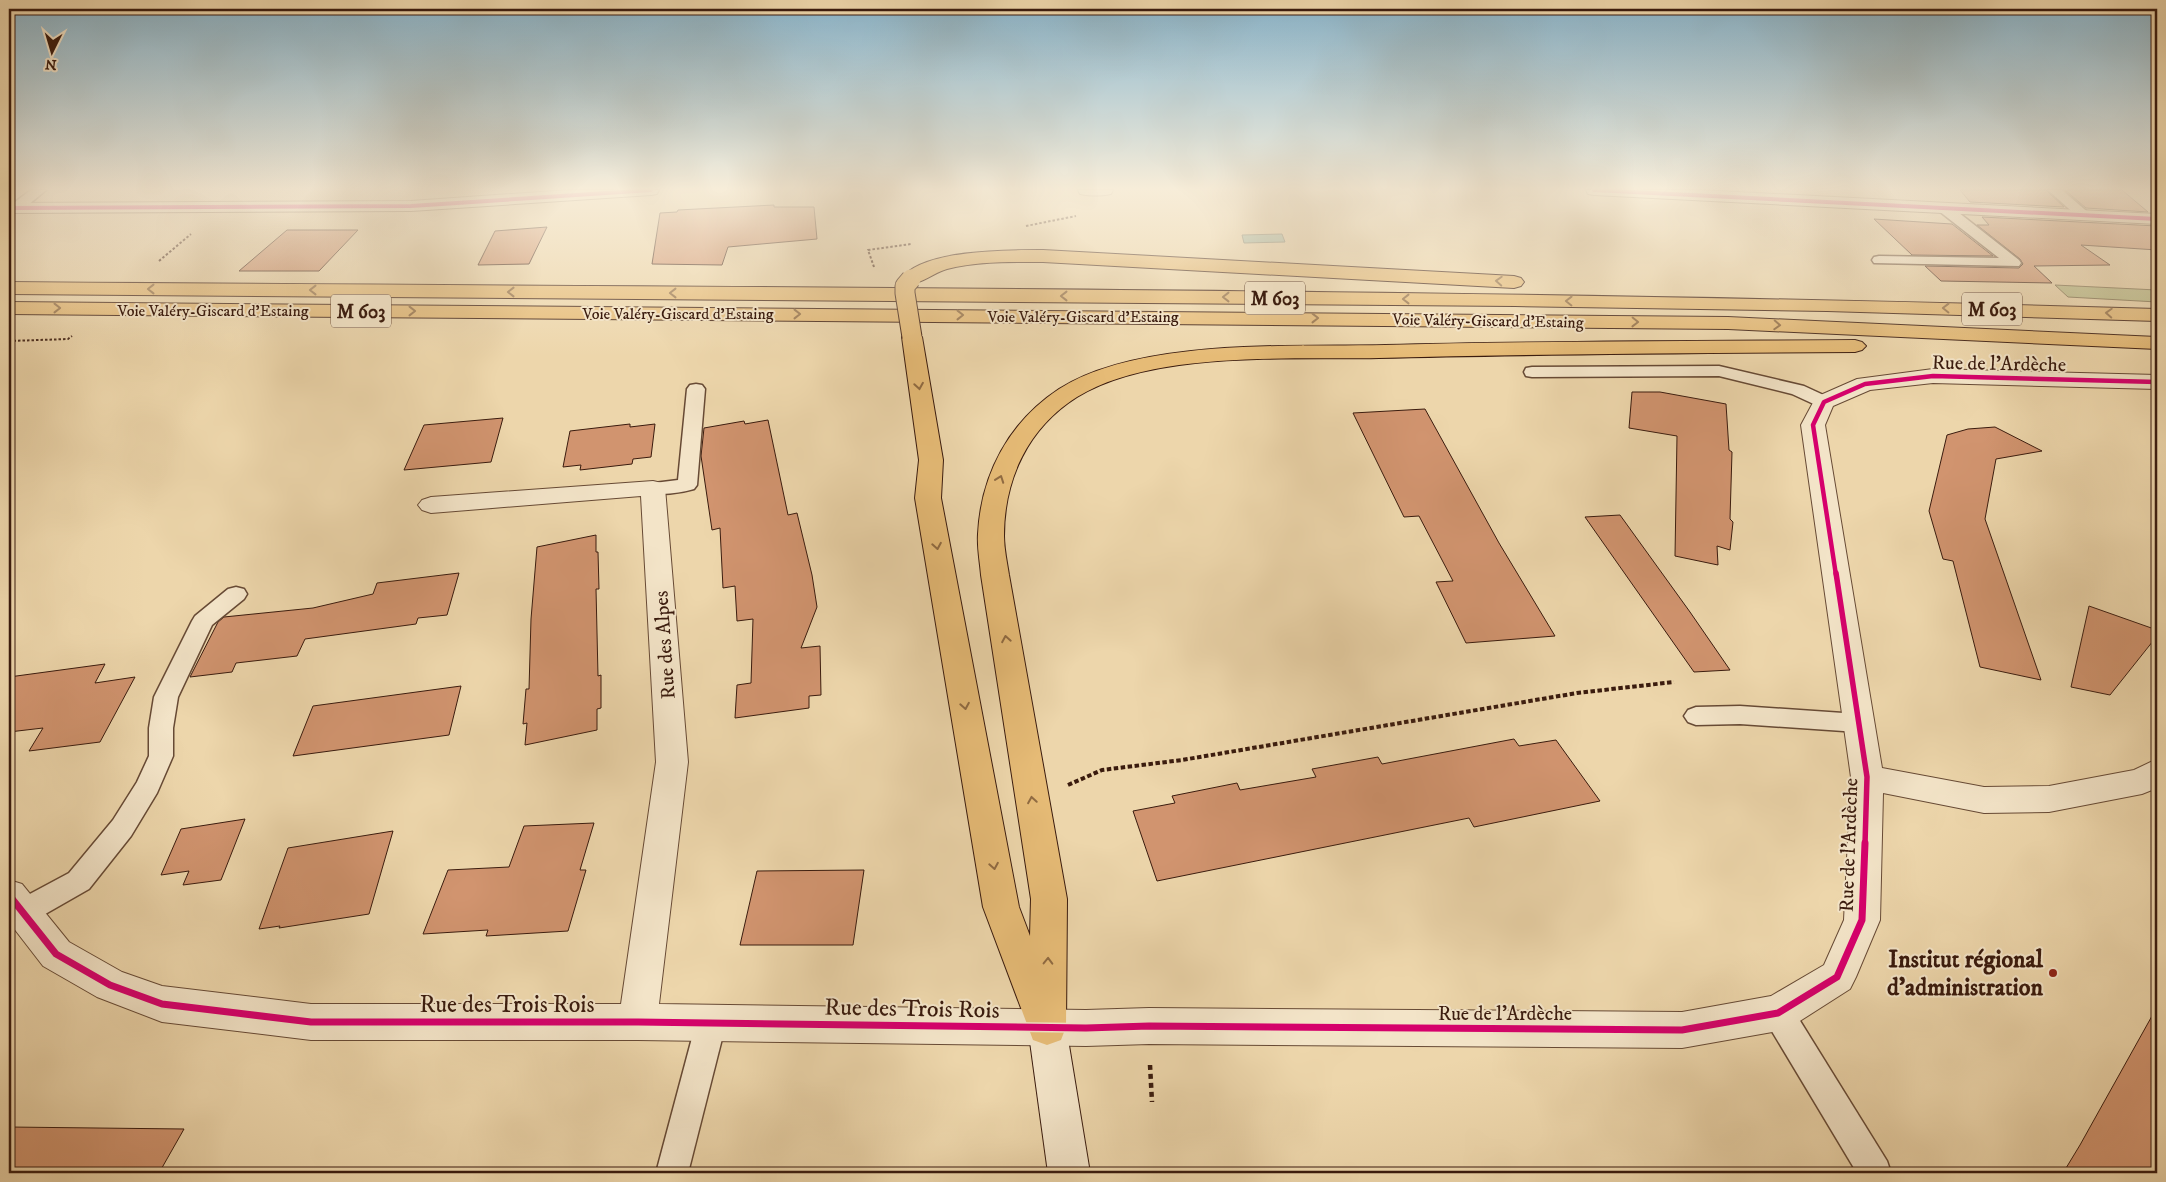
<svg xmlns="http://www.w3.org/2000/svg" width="2166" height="1182" viewBox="0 0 2166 1182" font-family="'IM FELL DW Pica',serif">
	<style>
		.green { fill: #babd87; stroke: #7a6c4a }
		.water { fill: #9ab9a6; stroke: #747a69 }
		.building { fill: #d1946f; stroke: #3a1b0e }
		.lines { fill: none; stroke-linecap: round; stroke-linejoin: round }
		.service-casing { stroke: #674a35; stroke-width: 3 }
		.minor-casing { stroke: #674a35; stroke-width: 2 }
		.tertiary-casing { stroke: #674a35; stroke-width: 2 }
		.secondary-casing { stroke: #3a1b0e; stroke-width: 2 }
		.trunk-casing { stroke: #3a1b0e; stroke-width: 2 }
		.path-far2 { stroke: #3a1b0e; stroke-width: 2; stroke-dasharray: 2.5 2; stroke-linecap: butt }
		.path-far1 { stroke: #3a1b0e; stroke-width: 4; stroke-dasharray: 4.5 2.5; stroke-linecap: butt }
		.path { stroke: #3a1b0e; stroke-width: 4.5; stroke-dasharray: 5 4; stroke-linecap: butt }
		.service { fill: #f3e4c8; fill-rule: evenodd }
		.minor { fill: #f3e4c8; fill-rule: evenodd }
		.tertiary { fill: #f3e4c8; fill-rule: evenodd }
		.secondary { fill: #f3e4c8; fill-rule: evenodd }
		.trunk { fill: #e6bb76; fill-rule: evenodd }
		.trunk-bridge-casing { stroke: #3a1b0e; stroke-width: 21; stroke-linecap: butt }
		.trunk-bridge { stroke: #e6bb76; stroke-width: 19 }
		.cycleway-far3-casing { stroke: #f3e4c8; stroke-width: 5.5 }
		.cycleway-far2-casing { stroke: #f3e4c8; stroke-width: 7 }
		.cycleway-far1-casing { stroke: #f3e4c8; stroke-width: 9 }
		.cycleway-casing { stroke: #f3e4c8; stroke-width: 10 }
		.cycleway-far3 { stroke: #d6006c; stroke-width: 4 }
		.cycleway-far2 { stroke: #d6006c; stroke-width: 4.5 }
		.cycleway-far1 { stroke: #d6006c; stroke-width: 5.5 }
		.cycleway { stroke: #d6006c; stroke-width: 7 }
		.oneway { stroke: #906b42 }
		.poi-dot { fill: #8f2418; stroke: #f3e4c8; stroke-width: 2 }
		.labels { text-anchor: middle; stroke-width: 4; stroke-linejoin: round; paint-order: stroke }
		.far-street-label { font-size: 16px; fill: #3a1b0e; stroke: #f3e4c8 }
		.shield { fill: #f3e4c8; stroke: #725746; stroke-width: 1 }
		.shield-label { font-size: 19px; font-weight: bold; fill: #3a1b0e }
		.street-label { font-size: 20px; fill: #3a1b0e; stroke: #f3e4c8 }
		.near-poi-label { font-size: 24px; font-weight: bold; fill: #3a1b0e; stroke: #f3e4c8; text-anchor: end }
		.near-street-label { font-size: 24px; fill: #3a1b0e; stroke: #f3e4c8 }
	</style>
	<rect width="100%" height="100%" fill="#edd6ab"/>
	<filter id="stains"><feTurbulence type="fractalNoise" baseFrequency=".004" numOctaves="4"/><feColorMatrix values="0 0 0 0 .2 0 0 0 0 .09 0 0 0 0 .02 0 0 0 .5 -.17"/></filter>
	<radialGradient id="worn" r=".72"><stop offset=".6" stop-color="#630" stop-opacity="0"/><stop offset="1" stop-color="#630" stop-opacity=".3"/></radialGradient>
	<path class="green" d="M2055 285 2157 290V302L2068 297Z"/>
	<path class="water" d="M1282 234 1285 242 1244 243 1242 235Z"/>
	<g class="building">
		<path d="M1960 190H2046L2064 207 1970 202Z"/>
		<path d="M2065 190H2122L2148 212 2086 208Z"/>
		<path d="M774 205V207H814L817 239 728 247 722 265 652 264 660 213 677 212 678 210Z"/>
		<path d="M1982 217 2157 226V250L2081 245 2110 265 2034 266 2052 283 1941 281 1925 266 2019 268 2023 264 2020 259 1977 225H1989Z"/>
		<path d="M1874 219 1952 224 1993 256 1912 255Z"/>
		<path d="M547 227 529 264 478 265 495 231Z"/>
		<path d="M287 230H358L319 271H239Z"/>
		<path d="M1632 392H1660L1726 404 1729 450 1732 452 1730 519 1733 522 1730 550 1717 546 1718 565 1675 556 1677 436 1629 428Z"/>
		<path d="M1425 409 1499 543 1555 636 1466 643 1436 582 1453 581 1419 516 1404 517 1353 413Z"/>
		<path d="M503 418 491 462 404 470 424 425Z"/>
		<path d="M768 420 788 515 797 513 812 575 817 607 801 648 820 646 821 695 809 696V708L735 718 737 685 751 683 753 619 737 621 735 586 723 588 720 528 712 530 701 456 704 428 744 421 745 424Z"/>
		<path d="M630 424V427L655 424 651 457 633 459 632 464 580 470 581 465 563 467 570 431Z"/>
		<path d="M1995 427 2042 451 1996 459 1985 519 2041 680 1980 667 1953 561 1943 559 1929 511 1947 435 1968 429Z"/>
		<path d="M1620 515 1690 612 1730 670 1694 672 1585 517Z"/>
		<path d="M596 535V552H598L599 589H596L598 676 601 675V708L597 709V730L525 745 527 723 523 724 526 689H529L531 619 537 547Z"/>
		<path d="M459 573 447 615 418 618 416 624 305 639 297 656 236 663 232 672 190 677 218 622 224 617 313 608 373 594 377 583Z"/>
		<path d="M2089 606 2157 630V636L2110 695 2071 687Z"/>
		<path d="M105 664 95 683 135 677 100 742 29 751 43 728 9 732V677Z"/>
		<path d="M461 686 449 735 293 756 313 706Z"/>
		<path d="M1514 739 1519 746 1556 740 1600 801 1474 827 1469 818 1157 881 1133 811 1175 803 1172 796 1237 783 1240 790 1316 777 1312 769 1378 757 1382 764Z"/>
		<path d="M245 819 221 880 183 885 189 871 161 875 181 829Z"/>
		<path d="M594 823 580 870H586L568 931 486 936 488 930 423 934 448 870 509 867 524 826Z"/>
		<path d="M393 831 369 914 279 928 280 926 259 929 288 848Z"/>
		<path d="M864 870 853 945H740L757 871Z"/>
		<path d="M2157 1007V1173H2063L2080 1145Z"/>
		<path d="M9 1127 184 1129 159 1173H9Z"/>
	</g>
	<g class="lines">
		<g class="service-casing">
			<g id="service">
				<path d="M31 190H46L21 211H11L9 208 11 205Z"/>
				<path d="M2048 190H2062L2091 215 2084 219 2079 218Z"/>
				<path d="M1944 204 1949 205 2019 260 2021 263 2019 266 1874 263 1872 260 1874 257 1879 256 1999 258 1939 211 1937 208 1939 205Z"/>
				<path d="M1719 366 1804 386 1830 398 1833 402 1830 406 1824 407 1818 406 1792 394 1719 376 1532 377 1526 376 1524 372 1526 368 1532 367Z"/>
				<path d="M696 384 702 385 705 389 697 485 694 489C680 493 660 496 646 492L643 488 646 484 678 480 687 389 690 385Z"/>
				<path d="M236 587 244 589 247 594 244 599 212 625 178 697 173 728V756L157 793 131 836 89 889 33 921 23 924 13 921 9 912 13 903 69 873 113 820 137 782 149 756V728L154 697 192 621 195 616 228 589Z"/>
				<path d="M1740 706 1858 714 1866 717 1870 723 1866 729 1858 732 1740 724 1696 725 1688 722 1684 716 1688 710 1696 707Z"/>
				<path d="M1778 999 1789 1003 1887 1161 1891 1173H1857L1767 1023 1763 1013 1767 1003Z"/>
				<path d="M711 1009 722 1013 726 1023 688 1173H656L696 1023 700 1013Z"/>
			</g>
		</g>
		<g class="minor-casing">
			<path id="minor" d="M1933 369 2157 375V389L1933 383 1870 390 1833 406 1825 425 1882 768 1984 787 2049 786 2134 770 2157 759V788L2142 794 2049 812 1984 813 1883 793 1880 920 1856 977 1850 989 1792 1026 1778 1031 1682 1048 1149 1044 1086 1046 638 1040H311L162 1022 97 997 43 966 9 922V880L22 884 69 942 122 972 162 986 311 1004H621L656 762 641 496 431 513 422 510 418 505 422 500 431 497 653 481 662 483 665 488 688 762 659 1004 1086 1010 1149 1008 1682 1012 1771 996 1824 965 1844 920 1851 777 1801 425 1816 397 1857 379Z"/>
		</g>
		<g class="tertiary-casing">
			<g id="tertiary">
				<path d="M569 190H659L657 194 651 195 411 211 9 213V203L411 201Z"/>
				<path d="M1078 190H1113L1111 194C1101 196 1090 196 1080 194Z"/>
				<path d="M1586 190H1700L2157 214V224L1594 195 1588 194Z"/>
			</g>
		</g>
		<g class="secondary-casing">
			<path id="secondary" d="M1047 1009 1061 1014 1066 1027 1090 1173H1048L1028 1027 1033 1014Z"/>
		</g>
		<g class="trunk-casing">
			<g id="trunk">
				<path d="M1043 250 1514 276 1521 278 1524 282 1521 286 1514 288 1043 262C1011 262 978 261 947 269 932 273 919 287 904 283L901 279C922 249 1010 250 1043 250Z"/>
				<path d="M9 282C725 288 1441 287 2157 309V321L1827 311 1515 306 9 294Z"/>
				<path d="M9 302 1728 317 2157 337V349L1728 329 9 314Z"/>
				<path d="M912 331 919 333 922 337 943 460 941 498 1019 907 1030 936 1031 899 981 575C980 562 977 548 978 534 981 474 1009 422 1059 389 1139 338 1292 347 1385 345 1542 341 1698 341 1855 340L1862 342 1866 346 1862 350 1855 352C1696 353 1537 354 1379 358 1291 360 1153 350 1077 397 1028 428 1004 479 1004 536 1004 549 1007 562 1009 575L1067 899 1066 1027 1061 1040 1047 1045 1033 1040 983 907 915 498 919 460 902 337 905 333Z"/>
			</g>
		</g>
		<g class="path-far2">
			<path d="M1026 226 1076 216"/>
			<path d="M159 261 191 234"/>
			<path d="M874 267 868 250 911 244"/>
			<path d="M9 341 68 339 72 336"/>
		</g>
		<path class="path-far1" d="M1068 785 1102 770 1182 760 1577 693 1674 682"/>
		<path class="path" d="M1150 1065 1152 1102"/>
		<use href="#service" class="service"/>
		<use href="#minor" class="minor"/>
		<use href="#tertiary" class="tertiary"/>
		<use href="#secondary" class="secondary"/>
		<use href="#trunk" class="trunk"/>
		<g class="trunk-bridge-casing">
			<path id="trunk-bridge" d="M911 279 905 286V293L912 337"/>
		</g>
		<use href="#trunk-bridge" class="trunk-bridge"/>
		<g class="cycleway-far3-casing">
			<g id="cycleway-far3">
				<path d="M1594 190 2157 219"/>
				<path d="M9 208 411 206 651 190"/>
			</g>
		</g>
		<g class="cycleway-far2-casing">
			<path id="cycleway-far2" d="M1836 575 1813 425 1824 402 1865 384 1933 376 2157 382"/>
		</g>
		<g class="cycleway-far1-casing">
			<path id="cycleway-far1" d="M1836 573 1867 777 1865 844"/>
		</g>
		<g class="cycleway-casing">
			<path id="cycleway" d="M9 895 56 954 110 985 162 1004 311 1022H638L1086 1028 1149 1026 1682 1030 1778 1013 1837 977 1862 920 1865 843"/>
		</g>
		<use href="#cycleway-far3" class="cycleway-far3"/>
		<use href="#cycleway-far2" class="cycleway-far2"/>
		<use href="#cycleway-far1" class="cycleway-far1"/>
		<use href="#cycleway" class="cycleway"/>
	</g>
	<defs><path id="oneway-chevron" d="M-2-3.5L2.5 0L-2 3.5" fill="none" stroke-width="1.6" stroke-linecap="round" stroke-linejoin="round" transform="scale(1.25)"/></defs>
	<g class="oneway">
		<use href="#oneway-chevron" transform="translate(1499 281) rotate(-177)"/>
		<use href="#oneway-chevron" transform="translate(151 289) rotate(-180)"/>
		<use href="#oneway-chevron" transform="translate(313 290) rotate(-180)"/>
		<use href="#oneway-chevron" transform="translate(511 292) rotate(-180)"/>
		<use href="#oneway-chevron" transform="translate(673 293) rotate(-180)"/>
		<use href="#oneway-chevron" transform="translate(1064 296) rotate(-180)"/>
		<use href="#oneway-chevron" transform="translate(1226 297) rotate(-180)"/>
		<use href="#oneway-chevron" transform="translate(1406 299) rotate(-180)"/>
		<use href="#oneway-chevron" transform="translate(1569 301) rotate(-179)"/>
		<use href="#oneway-chevron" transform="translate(57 308)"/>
		<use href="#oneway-chevron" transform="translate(1946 308) rotate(-179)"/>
		<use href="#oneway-chevron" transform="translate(412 311)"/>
		<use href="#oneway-chevron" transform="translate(2109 313) rotate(-177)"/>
		<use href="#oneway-chevron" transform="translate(797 314)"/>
		<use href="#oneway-chevron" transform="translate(960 315)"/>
		<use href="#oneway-chevron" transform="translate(1315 318)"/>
		<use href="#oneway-chevron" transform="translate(1635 322) rotate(1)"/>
		<use href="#oneway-chevron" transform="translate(1777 325) rotate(3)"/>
		<use href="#oneway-chevron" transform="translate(919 386) rotate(81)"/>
		<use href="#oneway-chevron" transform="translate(1000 479) rotate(-70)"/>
		<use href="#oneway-chevron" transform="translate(937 546) rotate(80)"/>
		<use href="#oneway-chevron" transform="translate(1006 639) rotate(-100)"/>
		<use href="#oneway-chevron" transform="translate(965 706) rotate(80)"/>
		<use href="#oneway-chevron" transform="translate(1032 800) rotate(-99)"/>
		<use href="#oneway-chevron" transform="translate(994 866) rotate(80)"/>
		<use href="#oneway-chevron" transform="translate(1048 961) rotate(-89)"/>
	</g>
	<linearGradient id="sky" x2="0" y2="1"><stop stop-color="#89b6ce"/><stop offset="0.53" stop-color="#f7edd9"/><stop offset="1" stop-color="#f7edd9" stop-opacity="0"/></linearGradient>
	<rect width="2166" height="356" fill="url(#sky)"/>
	<circle class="poi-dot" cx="2053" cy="973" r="5"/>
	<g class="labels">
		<g class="far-street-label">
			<text x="213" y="316">Voie Valéry-Giscard d'Estaing</text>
			<text x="678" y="319">Voie Valéry-Giscard d'Estaing</text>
			<text x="1083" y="322">Voie Valéry-Giscard d'Estaing</text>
			<text transform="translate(1488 320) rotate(1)" y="6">Voie Valéry-Giscard d'Estaing</text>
		</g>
		<g class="shield">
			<rect x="1245" y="281.5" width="60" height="33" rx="4"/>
			<rect x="1962" y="292.5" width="60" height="33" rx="4"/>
			<rect x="331" y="294.5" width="60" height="33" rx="4"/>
		</g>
		<g class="shield-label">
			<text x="1275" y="305">M 603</text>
			<text x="1992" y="316">M 603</text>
			<text x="361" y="318">M 603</text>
		</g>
		<g class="street-label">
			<text transform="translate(1999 363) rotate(1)" y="7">Rue de l'Ardèche</text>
			<text transform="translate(664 645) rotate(-94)" y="7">Rue des Alpes</text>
			<text transform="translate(1848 845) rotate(-88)" y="7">Rue de l'Ardèche</text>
			<text x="1505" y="1020">Rue de l'Ardèche</text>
		</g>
		<g class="near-poi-label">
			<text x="2043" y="967">Institut régional<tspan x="2043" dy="28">d'administration</tspan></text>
		</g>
		<g class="near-street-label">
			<text x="507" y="1012">Rue des Trois Rois</text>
			<text transform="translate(912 1008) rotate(1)" y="8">Rue des Trois Rois</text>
		</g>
	</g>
	<rect width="2166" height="1182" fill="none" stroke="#edd6ab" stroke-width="30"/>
	<rect x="10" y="10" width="2146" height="1162" fill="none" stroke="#3a1b0e" stroke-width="2.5"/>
	<rect x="15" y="15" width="2136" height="1152" fill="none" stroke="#3a1b0e"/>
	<g transform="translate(52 52) rotate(185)" stroke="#f3e4c8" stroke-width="4" paint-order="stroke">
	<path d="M0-4L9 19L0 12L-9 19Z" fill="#3a1b0e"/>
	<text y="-8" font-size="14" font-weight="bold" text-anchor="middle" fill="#3a1b0e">N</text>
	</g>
	<rect width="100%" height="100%" filter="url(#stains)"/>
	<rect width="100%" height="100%" fill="url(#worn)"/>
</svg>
